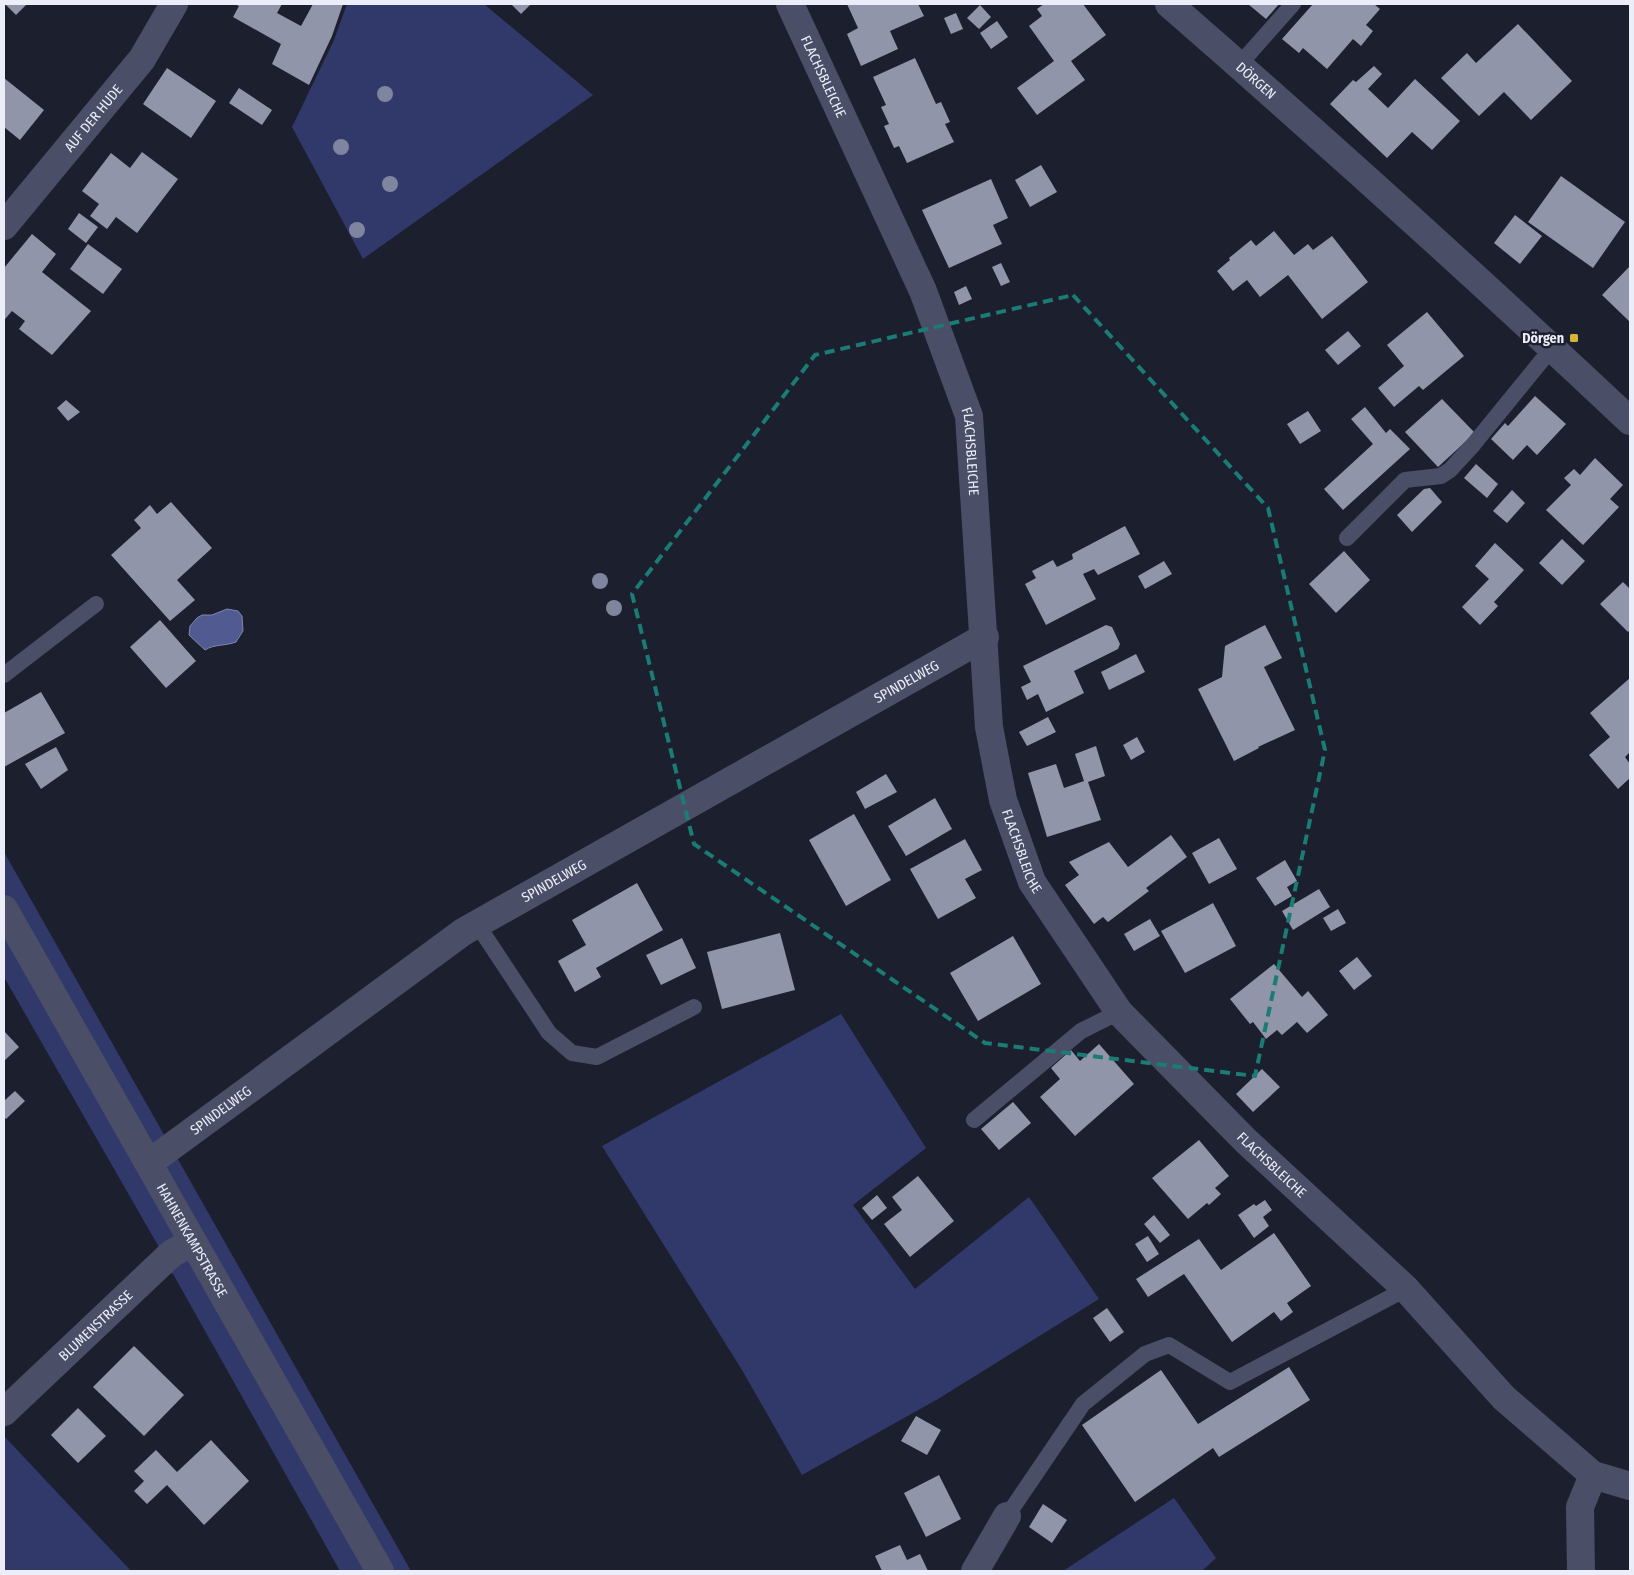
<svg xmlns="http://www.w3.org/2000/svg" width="1634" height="1575" viewBox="0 0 1634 1575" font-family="'Fira Sans Condensed',sans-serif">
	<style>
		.green { fill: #31396b }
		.water { fill: #515b91; stroke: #7f87b0 }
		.building { fill: #9195a9 }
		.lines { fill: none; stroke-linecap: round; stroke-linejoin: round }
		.lane { stroke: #4a4f67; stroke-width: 16 }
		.street { stroke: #4a4f67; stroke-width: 28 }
		.tree { fill: #7f859e }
		.marked { fill: none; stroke: #1a7c75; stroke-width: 4; stroke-dasharray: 10 6; stroke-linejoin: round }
		.poi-dot { fill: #d5b535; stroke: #1c1f2e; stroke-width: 2 }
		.labels { text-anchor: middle; stroke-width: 5; stroke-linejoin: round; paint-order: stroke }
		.street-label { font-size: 14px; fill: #ebedf8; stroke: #1c1f2e }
		.poi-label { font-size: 14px; font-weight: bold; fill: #ebedf8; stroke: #1c1f2e; text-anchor: end }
	</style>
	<rect width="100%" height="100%" fill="#1c1f2e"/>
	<g class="green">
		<path d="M347 4H484L593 95 363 259 292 127 334 40Z"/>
		<path d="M4 852 411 1571H340L173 1274 166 1273 4 1428V1399L160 1249 4 977Z"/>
		<path d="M841 1014 926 1148 853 1205 915 1289 1029 1197 1099 1299 938 1399 802 1475 742 1370 602 1146Z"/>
		<path d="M4 1436 131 1571H4Z"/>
		<path d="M1174 1498 1216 1558 1202 1571H1063Z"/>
	</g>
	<path class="water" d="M227 609 238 611 242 616 243 631 236 642C226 646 214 644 205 650L189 635 190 626 197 618 202 615H212Z"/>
	<g class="building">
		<path d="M5 4H27L16 15Z"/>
		<path d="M234 4H282L277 13 301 26 313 4H343L332 36 309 85 272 64 281 44 233 17 239 6Z"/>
		<path d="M511 4H531L521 14Z"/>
		<path d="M847 4H918L924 16 890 31 898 49 861 66 847 34 858 28Z"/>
		<path d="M1044 4H1083L1106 35 1071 61 1085 80 1037 115 1017 88 1054 61 1029 26 1042 16 1037 9Z"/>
		<path d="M1248 4H1279L1266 19Z"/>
		<path d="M1313 4H1374L1380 9 1366 25 1373 31 1361 46 1353 39 1327 69 1303 48 1299 53 1282 39Z"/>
		<path d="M980 5 991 17 979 29 967 18Z"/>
		<path d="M956 13 963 29 951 34 944 18Z"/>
		<path d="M997 21 1008 37 991 49 980 33Z"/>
		<path d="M1518 24 1572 81 1531 120 1504 92 1479 116 1441 78 1467 53 1476 63Z"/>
		<path d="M915 58 936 104 941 102 950 122 945 124 954 142 907 163 899 146 894 148 884 126 889 124 881 107 886 105 873 77Z"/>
		<path d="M1374 66 1382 74 1368 89 1388 108 1415 79 1460 121 1432 150 1412 132 1387 158 1330 104 1353 80 1356 82Z"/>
		<path d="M167 68 216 101 191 138 143 104Z"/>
		<path d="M4 78 44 110 20 140 4 127Z"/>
		<path d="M239 88 272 110 262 125 229 103Z"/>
		<path d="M142 152 178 179 137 233 116 217 107 229 90 216 99 204 82 191 111 153 130 168Z"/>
		<path d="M1041 165 1057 192 1030 207 1015 180Z"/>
		<path d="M1561 176 1625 222 1593 268 1528 222Z"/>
		<path d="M991 179 1008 218 993 225 1002 244 949 268 922 210Z"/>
		<path d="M79 213 98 227 86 243 68 229Z"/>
		<path d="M1515 215 1542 236 1520 264 1494 243Z"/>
		<path d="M1274 231 1294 255 1308 244 1313 250 1332 236 1368 282 1322 319 1288 275 1260 297 1247 280 1233 291 1217 271 1230 260 1229 258 1251 240 1256 246Z"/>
		<path d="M32 234 56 254 42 272 91 311 52 355 19 329 25 321 12 311 5 319 4 318V268Z"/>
		<path d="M88 244 122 269 103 294 70 269Z"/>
		<path d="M1001 263 1010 282 1001 286 992 267Z"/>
		<path d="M1630 266V322L1602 295Z"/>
		<path d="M966 286 972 299 959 305 954 292Z"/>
		<path d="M1427 312 1464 356 1423 390 1419 386 1394 407 1378 388 1404 366 1387 345Z"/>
		<path d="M1348 331 1361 346 1338 365 1325 350Z"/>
		<path d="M1535 396 1566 424 1537 455 1527 445 1513 460 1491 439 1505 423 1508 426Z"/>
		<path d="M1442 399 1475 433 1438 467 1405 432Z"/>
		<path d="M66 400 80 412 68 421 57 408Z"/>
		<path d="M1365 407 1386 433 1390 429 1410 449 1343 510 1324 489 1373 444 1351 419Z"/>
		<path d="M1308 411 1321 431 1300 444 1287 424Z"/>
		<path d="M1595 458 1623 485 1610 499 1619 507 1583 545 1546 510 1571 485 1564 478 1574 469 1580 475Z"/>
		<path d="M1476 464 1498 484 1487 498 1464 478Z"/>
		<path d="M1430 488 1442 502 1412 532 1397 515 1424 489Z"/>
		<path d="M1512 490 1525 503 1507 523 1493 511Z"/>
		<path d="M171 502 212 548 177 580 195 600 170 621 111 555 141 528 134 520 150 505 157 514Z"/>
		<path d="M1125 526 1140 554 1098 575 1094 569 1083 574 1096 599 1046 625 1025 584 1036 578 1032 571 1053 560 1057 567 1073 559 1072 554Z"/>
		<path d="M1562 539 1585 561 1562 585 1539 563Z"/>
		<path d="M1495 543 1524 570 1494 602 1498 606 1480 625 1462 607 1489 579 1475 566Z"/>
		<path d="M1344 551 1370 580 1336 613 1309 584Z"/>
		<path d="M1164 561 1172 574 1145 589 1138 576Z"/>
		<path d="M1623 582 1630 589V630L1628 632 1600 604Z"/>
		<path d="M160 620 196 661 166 688 130 647Z"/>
		<path d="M1106 625 1112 627 1120 644 1118 649 1074 671 1084 693 1046 712 1038 694 1027 700 1021 687 1031 682 1023 666Z"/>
		<path d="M1265 625 1282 658 1264 667 1295 730 1258 747 1259 748 1234 761 1198 689 1222 677 1225 646Z"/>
		<path d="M1136 654 1145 672 1109 690 1101 672Z"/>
		<path d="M1630 678V752L1625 757 1630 764V778L1618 789 1589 755 1610 737 1590 713Z"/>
		<path d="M41 692 65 733 4 767V713Z"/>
		<path d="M1048 717 1056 732 1027 746 1019 732Z"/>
		<path d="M1137 737 1145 752 1131 760 1123 745Z"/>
		<path d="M1096 746 1105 776 1088 782 1101 820 1047 837 1028 773 1056 764 1064 788 1084 781 1075 754Z"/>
		<path d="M56 747 68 770 41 789 25 764Z"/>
		<path d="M886 774 897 792 865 809 856 792Z"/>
		<path d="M935 798 952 829 906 856 888 826Z"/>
		<path d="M854 814 891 880 846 906 809 840Z"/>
		<path d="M1171 835 1187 857 1146 888 1149 891 1108 922 1103 917 1094 924 1065 885 1079 875 1069 862 1109 842 1128 867Z"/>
		<path d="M1219 838 1237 869 1209 884 1192 853Z"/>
		<path d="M965 839 982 870 965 879 976 898 938 919 910 869Z"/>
		<path d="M1285 860 1297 881 1287 887 1292 896 1275 906 1256 878Z"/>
		<path d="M637 883 663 930 596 968 601 977 575 992 558 961 586 945 572 920Z"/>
		<path d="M1319 889 1330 907 1293 930 1282 911Z"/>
		<path d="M1213 903 1236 946 1185 973 1161 931Z"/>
		<path d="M1338 909 1346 923 1331 931 1323 918Z"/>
		<path d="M1150 919 1160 936 1134 951 1124 934Z"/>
		<path d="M780 933 795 990 722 1009 707 952Z"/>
		<path d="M1013 936 1041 984 978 1021 950 973Z"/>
		<path d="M682 938 696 968 661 985 646 955Z"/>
		<path d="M1357 957 1372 976 1354 990 1339 971Z"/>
		<path d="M1274 964 1302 997 1308 991 1328 1015 1307 1033 1297 1022 1282 1035 1277 1030 1266 1039 1253 1022 1250 1024 1230 999Z"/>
		<path d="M4 1031 19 1047 4 1061Z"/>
		<path d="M1099 1044 1134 1084 1075 1136 1040 1097 1060 1079 1051 1068 1071 1050 1080 1061Z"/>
		<path d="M1262 1069 1280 1087 1253 1112 1236 1094Z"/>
		<path d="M15 1091 25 1101 6 1119 4 1117V1101Z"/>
		<path d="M1013 1102 1031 1123 999 1150 981 1129Z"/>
		<path d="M1199 1140 1229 1176 1215 1188 1221 1194 1209 1205 1207 1203 1188 1219 1152 1178Z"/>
		<path d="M918 1176 954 1221 910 1257 884 1224 902 1210 892 1197Z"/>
		<path d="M877 1195 887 1208 872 1220 862 1208Z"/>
		<path d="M1265 1200 1272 1210 1263 1217 1269 1226 1254 1238 1238 1215 1254 1204 1256 1206Z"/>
		<path d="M1154 1215 1170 1235 1160 1243 1144 1224Z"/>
		<path d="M1274 1233 1311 1286 1287 1303 1293 1312 1281 1321 1274 1312 1232 1342 1184 1274 1148 1297 1136 1279 1199 1239 1221 1270Z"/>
		<path d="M1148 1236 1159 1254 1147 1262 1135 1244Z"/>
		<path d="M1107 1308 1124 1332 1110 1342 1093 1318Z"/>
		<path d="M134 1346 184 1395 144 1436 93 1387Z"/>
		<path d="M1289 1367 1310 1400 1219 1457 1213 1448 1135 1502 1082 1425 1161 1370 1198 1424Z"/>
		<path d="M78 1408 106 1436 78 1463 51 1435Z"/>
		<path d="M916 1416 941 1430 927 1455 901 1441Z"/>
		<path d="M211 1440 249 1481 204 1525 167 1485 147 1504 134 1491 144 1481 134 1471 156 1450 177 1472Z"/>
		<path d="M939 1475 961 1519 926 1537 904 1493Z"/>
		<path d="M1043 1504 1067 1520 1052 1543 1029 1527Z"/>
		<path d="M900 1545 907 1560 920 1554 928 1571H882L875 1556Z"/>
	</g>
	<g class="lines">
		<g class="lane">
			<path d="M1239 65 1293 4"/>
			<path d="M1347 538 1405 480 1441 476 1450 470 1473 445 1552 348"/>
			<path d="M4 675 96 604"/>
			<path d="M477 924 549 1033 572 1053 597 1057 694 1007"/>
			<path d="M974 1120 1081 1031 1119 1012"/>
			<path d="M1007 1516 1083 1404 1145 1354 1169 1345 1230 1382 1406 1289"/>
		</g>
		<g class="street">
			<path id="s1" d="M790 4 923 291 969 416 989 727 1003 800 1032 882 1119 1012 1246 1141 1406 1289 1504 1398 1593 1475 1630 1486"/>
			<path id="s2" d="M1169 4C1325 140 1479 279 1630 421"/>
			<path id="s3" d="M4 226 142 59 174 4"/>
			<path id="s4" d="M4 909 380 1571"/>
			<path id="s5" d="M149 1163 463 932 985 637"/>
			<path id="s6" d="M4 1412 171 1254 192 1242"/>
			<path d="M975 1571 1007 1516"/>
			<path d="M1581 1571 1580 1507 1593 1475"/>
		</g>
	</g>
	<g class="tree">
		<circle cx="385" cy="94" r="8"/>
		<circle cx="341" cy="147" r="8"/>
		<circle cx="390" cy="184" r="8"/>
		<circle cx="357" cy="230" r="8"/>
		<circle cx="600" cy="581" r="8"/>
		<circle cx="614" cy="608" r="8"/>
	</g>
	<path class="marked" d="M1073 295 1268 508 1325 750 1255 1076 985 1043 694 844 632 594 815 355Z"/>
	<rect class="poi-dot" x="1569" y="333" width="10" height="10" rx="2.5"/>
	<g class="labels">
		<g class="street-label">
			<text dy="5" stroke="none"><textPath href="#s1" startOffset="80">FLACHSBLEICHE</textPath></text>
			<text dy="5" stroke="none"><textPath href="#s2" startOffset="116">DÖRGEN</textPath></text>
			<text dy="5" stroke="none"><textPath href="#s3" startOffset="140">AUF DER HUDE</textPath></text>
			<text dy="5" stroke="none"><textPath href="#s1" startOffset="485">FLACHSBLEICHE</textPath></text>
			<text dy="5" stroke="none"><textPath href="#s5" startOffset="899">SPINDELWEG</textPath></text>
			<text dy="5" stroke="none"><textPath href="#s1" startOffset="890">FLACHSBLEICHE</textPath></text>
			<text dy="5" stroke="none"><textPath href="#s5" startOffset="494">SPINDELWEG</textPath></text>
			<text dy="5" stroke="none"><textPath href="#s5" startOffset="89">SPINDELWEG</textPath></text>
			<text dy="5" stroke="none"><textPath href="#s1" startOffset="1295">FLACHSBLEICHE</textPath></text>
			<text dy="5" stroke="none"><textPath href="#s4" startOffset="381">HAHNENKAMPSTRASSE</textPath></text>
			<text dy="5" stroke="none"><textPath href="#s6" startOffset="126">BLUMENSTRASSE</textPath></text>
		</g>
		<g class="poi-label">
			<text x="1564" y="343">Dörgen</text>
		</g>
	</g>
	<rect width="1634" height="1575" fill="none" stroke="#ebedf8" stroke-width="10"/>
</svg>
